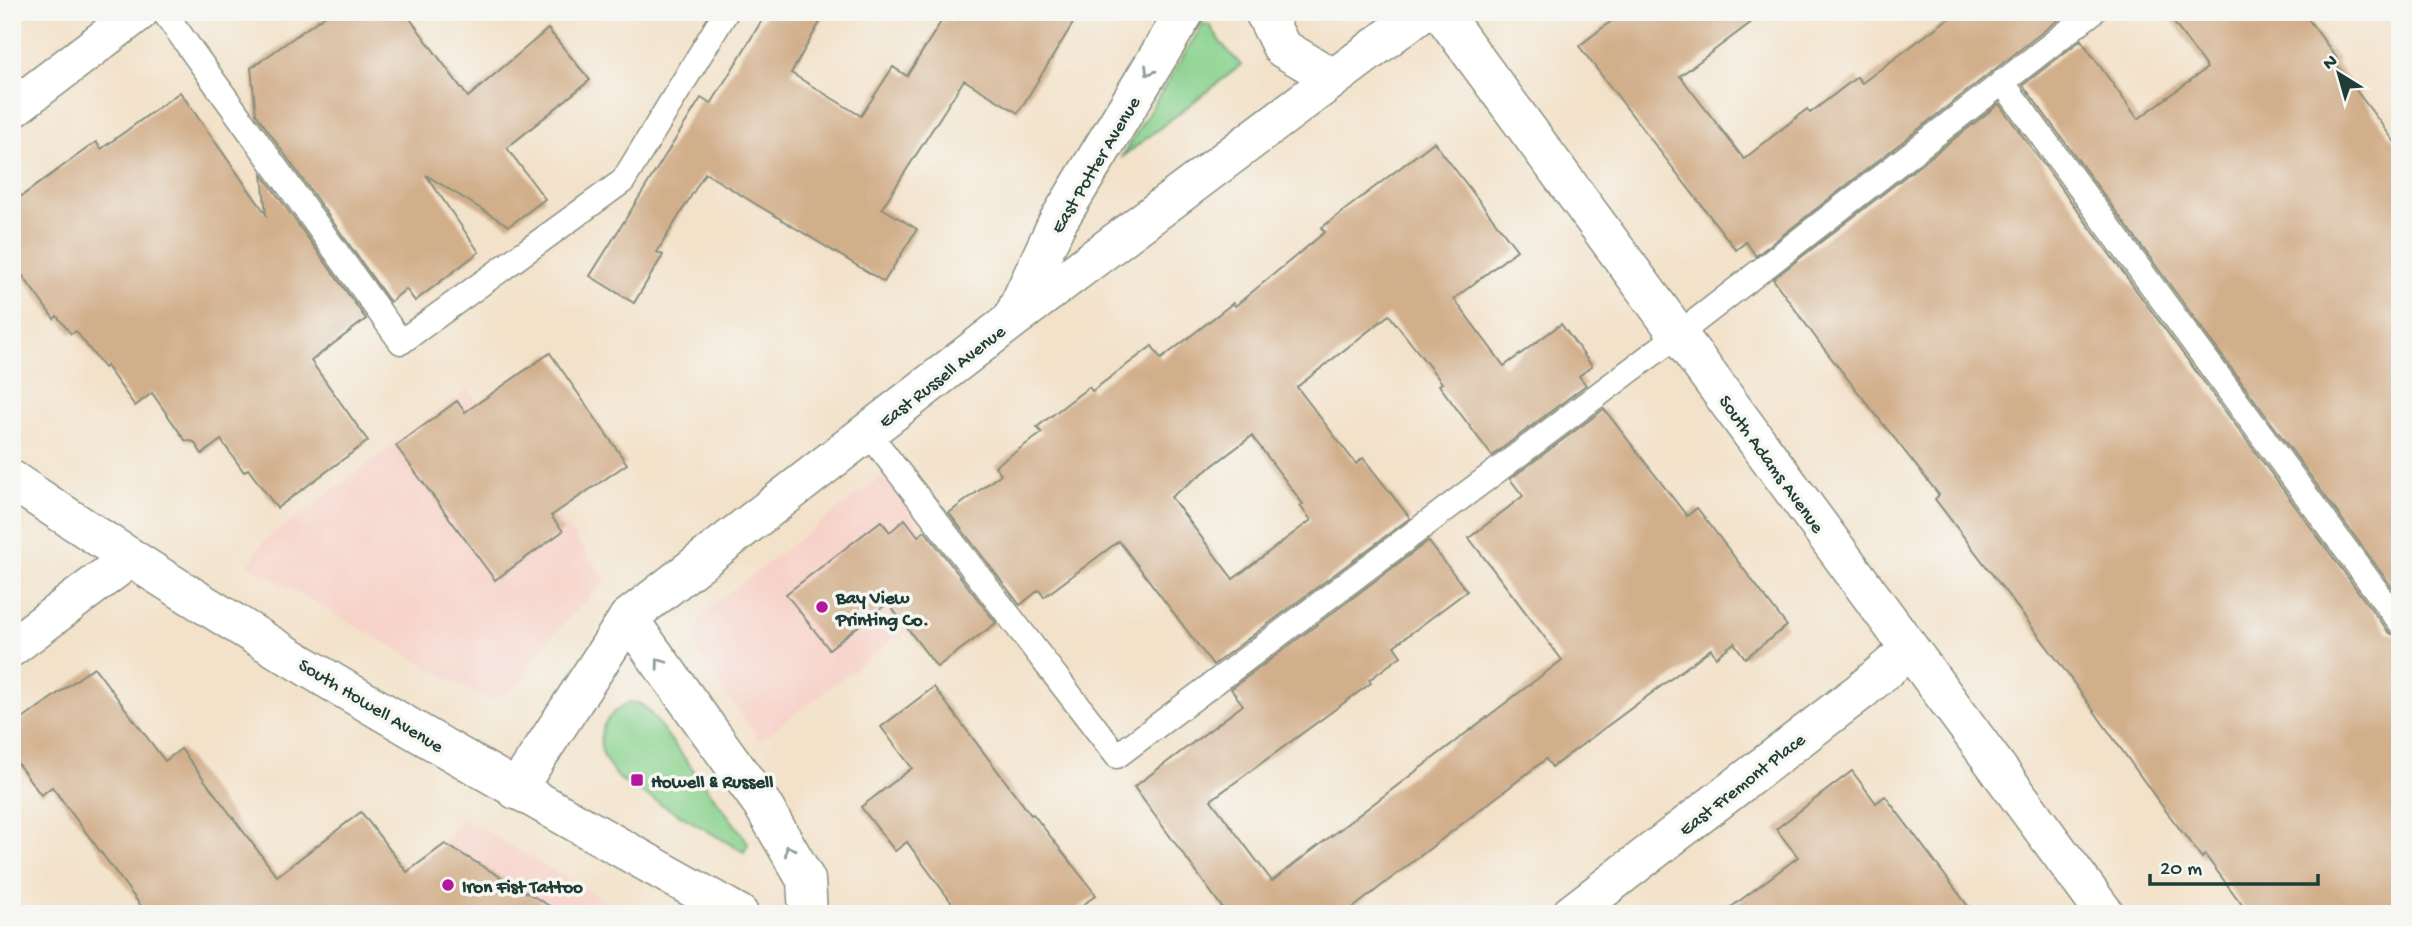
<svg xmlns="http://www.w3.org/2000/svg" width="2412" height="926" viewBox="0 0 2412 926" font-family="'Gochi Hand',sans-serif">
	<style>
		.built { fill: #f7d1c8 }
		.green { fill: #89d28e; stroke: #548861; stroke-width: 2 }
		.building { fill: #d2af8b; fill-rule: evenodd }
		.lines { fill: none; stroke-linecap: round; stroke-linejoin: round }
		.lane-casing { stroke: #89907f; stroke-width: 27 }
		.street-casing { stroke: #89907f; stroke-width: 41 }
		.secondary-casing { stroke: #89907f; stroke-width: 41 }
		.lane { stroke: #fff; stroke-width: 24 }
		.street { stroke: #fff; stroke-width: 38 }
		.secondary { stroke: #fff; stroke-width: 38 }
		.oneway { stroke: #8f9e9a }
		.poi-dot { fill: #b5179e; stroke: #f6f6f2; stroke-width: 2.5 }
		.labels { text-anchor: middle; stroke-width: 7; stroke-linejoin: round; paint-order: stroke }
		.street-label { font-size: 19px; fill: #1f3d34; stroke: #f6f6f2 }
		.poi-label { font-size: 19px; font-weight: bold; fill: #1f3d34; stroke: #f6f6f2; text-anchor: start }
	</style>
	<rect width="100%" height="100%" fill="#f6f6f2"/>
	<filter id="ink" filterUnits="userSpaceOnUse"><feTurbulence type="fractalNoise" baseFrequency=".0143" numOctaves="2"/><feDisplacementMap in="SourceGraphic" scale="14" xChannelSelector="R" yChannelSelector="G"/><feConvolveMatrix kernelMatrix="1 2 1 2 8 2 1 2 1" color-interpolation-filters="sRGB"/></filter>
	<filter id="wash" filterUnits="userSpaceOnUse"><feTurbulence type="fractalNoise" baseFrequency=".00686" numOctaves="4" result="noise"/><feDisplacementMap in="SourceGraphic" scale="28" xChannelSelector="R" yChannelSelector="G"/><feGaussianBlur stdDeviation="1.57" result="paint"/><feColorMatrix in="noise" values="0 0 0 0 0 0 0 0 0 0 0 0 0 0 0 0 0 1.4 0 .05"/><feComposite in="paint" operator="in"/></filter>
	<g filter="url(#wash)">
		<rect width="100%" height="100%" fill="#f3e2ca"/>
		<g class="built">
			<path d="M468 389 606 581 563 623 540 650 524 678 514 689 493 699 479 696 249 565 263 542Z"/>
			<path d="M882 476 963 586 760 741 701 658 695 646 696 632 701 619 710 607Z"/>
			<path d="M461 816 627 914H350L445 841Z"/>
		</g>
		<g class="green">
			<path d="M1203 24 1210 25 1220 42 1241 65 1121 158Z"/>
			<path d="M630 702 640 704 648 710 745 838 748 844 744 852 623 782C594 755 590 722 630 702Z"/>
		</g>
		<g id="blocks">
			<g class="building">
				<path d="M330 12H405L468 97 548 29 590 80 507 148 545 199 509 226 426 175 479 252 415 301 406 289 390 302 256 114 251 68Z"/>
				<path d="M767 12H826L791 73 861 116 893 67 907 76 944 17 950 21 955 12H1080L1018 113 964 80 882 208 917 229 884 282 705 173 657 252 663 255 634 303 590 276 701 98 711 104Z"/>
				<path d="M1623 12H1765L1680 76 1744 159 1807 109 1810 113 1857 77 1862 83 1957 12H2060L2063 16 1756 256 1746 242 1736 250 1579 46Z"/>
				<path d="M2166 12H2303L2338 60 2335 62 2400 149V598L2023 85 2081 40 2138 119 2207 68Z"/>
				<path d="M180 92 266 214 262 174 366 319 311 361 368 441 277 508 248 469 244 472 221 440 202 454 194 442 185 440 152 393 135 406 106 366 104 368 76 331 71 334 57 316 54 319 12 261V203L96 142 101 149Z"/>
				<path d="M1999 104 2388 632 2400 638V914H2249L2205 855 2202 858 2159 802 2061 665 1935 499 1939 495 1821 345 1773 279Z"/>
				<path d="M1434 142 1517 250 1454 299 1504 366 1561 324 1592 366 1579 376 1586 385 1492 456 1439 385 1442 383 1389 315 1297 387 1356 464 1363 458 1410 518 1213 665 1119 541 1044 597 1039 590 1020 605 949 513 1001 474 995 466 1042 433 1037 427 1089 387 1092 391 1152 346 1161 359 1233 303 1235 306 1325 232 1321 228ZM1252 436 1303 504 1300 506 1311 520 1233 579 1171 497Z"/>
				<path d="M550 353 627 464 551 516 563 531 495 580 396 446 457 401 465 412Z"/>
				<path d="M1604 409 1687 516 1697 508 1787 626 1745 658 1734 643 1716 657 1711 649 1552 767 1546 759 1345 914H1227L1134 787 1243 705 1231 689 1428 541 1467 591 1394 646 1401 656 1369 680 1371 683 1211 800 1272 881 1562 660 1469 538 1523 496 1510 479Z"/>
				<path d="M905 519 918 536 925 531 996 623 937 667 888 603 829 649 786 594 881 521 890 532Z"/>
				<path d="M94 667 165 761 181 749 277 876 361 812 407 872 445 844 563 914H147L52 787 41 795 12 756V727Z"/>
				<path d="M934 687 1031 815 1033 814 1096 895 1071 914H960L907 842 895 851 861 807 912 768 881 727Z"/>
				<path d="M1852 771 1876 803 1885 796 1974 914H1722L1798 857 1776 829Z"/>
			</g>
		</g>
	</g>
	<g filter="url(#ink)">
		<use href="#blocks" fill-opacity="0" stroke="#89907f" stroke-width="2"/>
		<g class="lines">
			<g class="lane-casing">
				<g id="lane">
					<path d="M164 12 401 342 623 181 726 12"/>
					<path d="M2002 82 2400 623"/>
					<path d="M867 431 1117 756 1679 334 2093 12"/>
				</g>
			</g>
			<g class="street-casing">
				<g id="street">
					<path d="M1264 12 1282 48 1333 78"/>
					<path d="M1441 12 2105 914"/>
					<path d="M12 109 139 12"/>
					<path d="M1014 315 1057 223 1185 12"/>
					<path d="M628 618 762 804 806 880 808 914"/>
					<path d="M12 647 129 559"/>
					<path d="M516 790 628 618 1012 320 1422 12"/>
					<path d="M1571 914 1861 691 1909 650"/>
				</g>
			</g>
			<g class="secondary-casing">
				<path id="secondary" d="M12 480C246 638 493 777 739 914"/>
			</g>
			<use href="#lane" class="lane"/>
			<use href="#street" class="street"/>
			<use href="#secondary" class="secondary"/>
		</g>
		<defs><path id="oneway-chevron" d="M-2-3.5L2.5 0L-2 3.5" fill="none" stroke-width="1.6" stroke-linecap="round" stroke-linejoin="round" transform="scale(1.75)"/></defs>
		<g class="oneway">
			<use href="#oneway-chevron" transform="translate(1149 71) rotate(121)"/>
			<use href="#oneway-chevron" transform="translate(660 663) rotate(-126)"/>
			<use href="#oneway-chevron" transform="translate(789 850) rotate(-120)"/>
		</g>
	</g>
	<g class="poi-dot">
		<circle cx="822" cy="607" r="7"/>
		<rect x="630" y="773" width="14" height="14" rx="3.5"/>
		<circle cx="448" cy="885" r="7"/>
	</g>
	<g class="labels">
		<g class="street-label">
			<text transform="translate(1094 164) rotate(-59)" y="7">East Potter Avenue</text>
			<text transform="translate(941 375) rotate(-38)" y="7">East Russell Avenue</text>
			<text transform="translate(1773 463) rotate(54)" y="7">South Adams Avenue</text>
			<text transform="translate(372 704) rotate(31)" y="7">South Howell Avenue</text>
			<text transform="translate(1741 783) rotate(-38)" y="7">East Fremont Place</text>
		</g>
		<g class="poi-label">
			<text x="836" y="603">Bay View<tspan x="836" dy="22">Printing Co.</tspan></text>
			<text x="651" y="787">Howell &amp; Russell</text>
			<text x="462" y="892">Iron Fist Tattoo</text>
		</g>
	</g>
	<rect width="2412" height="926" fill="none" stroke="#f6f6f2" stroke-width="42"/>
	<g transform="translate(2339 74) rotate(323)" stroke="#f6f6f2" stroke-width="5" paint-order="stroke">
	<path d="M0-5L12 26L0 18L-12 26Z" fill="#1f3d34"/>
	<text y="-10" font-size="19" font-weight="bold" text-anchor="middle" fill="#1f3d34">N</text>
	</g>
	<path d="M2150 874v10h168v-10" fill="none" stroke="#1f3d34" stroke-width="3.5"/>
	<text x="2160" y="874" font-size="21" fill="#1f3d34" stroke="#f6f6f2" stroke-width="5" paint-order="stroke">20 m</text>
</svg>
